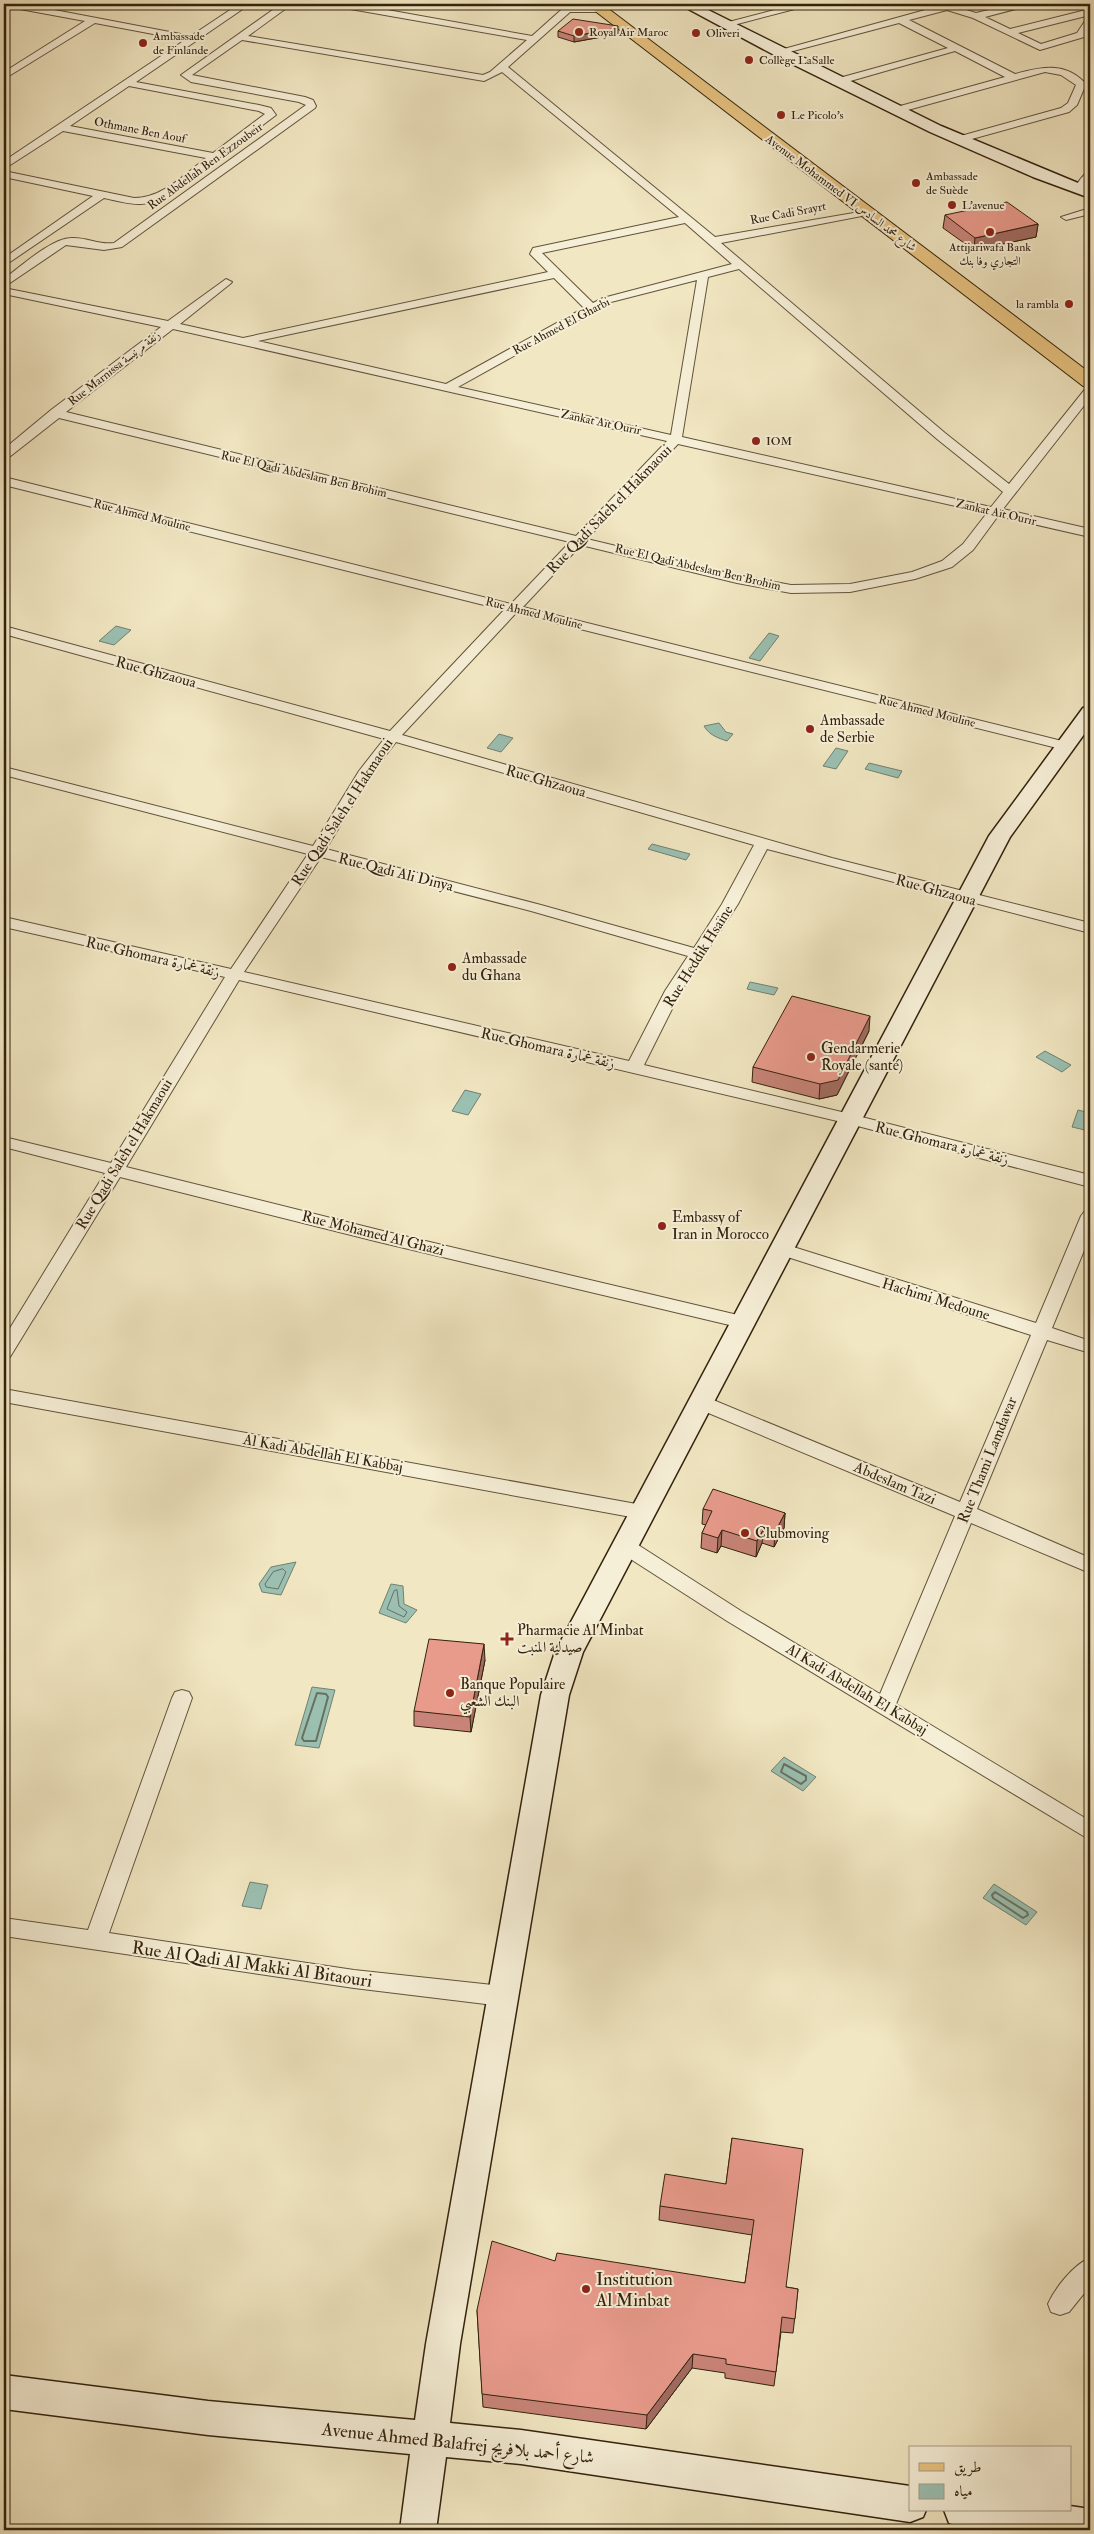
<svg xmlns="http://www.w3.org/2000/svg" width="1094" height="2534" viewBox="0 0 1094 2534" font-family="'IM FELL Double Pica',Amiri,serif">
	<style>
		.water { fill: #9bc0b2; stroke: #718170 }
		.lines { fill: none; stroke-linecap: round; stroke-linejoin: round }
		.shore-far1 { stroke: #677160; stroke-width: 1 }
		.shore { stroke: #677160; stroke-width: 2 }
		.street-casing { stroke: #62533a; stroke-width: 2 }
		.secondary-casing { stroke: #33220d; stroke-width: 3 }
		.primary-casing { stroke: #33220d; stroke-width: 2 }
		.street { fill: #f6efd7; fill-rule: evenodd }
		.secondary { fill: #f6efd7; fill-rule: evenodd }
		.primary { fill: #e8c481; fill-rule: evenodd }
		.wall { fill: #c88478; stroke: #33220d }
		.shaded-wall { fill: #a26c61; stroke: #33220d }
		.building { fill: #e89a8b; stroke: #33220d }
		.poi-dot { fill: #8f2418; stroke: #f6efd7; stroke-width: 2 }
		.labels { text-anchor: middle; stroke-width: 4; stroke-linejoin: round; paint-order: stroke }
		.far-poi-label { font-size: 12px; fill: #33220d; stroke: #f6efd7; text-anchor: start }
		.far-street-label { font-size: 12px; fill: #33220d; stroke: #f6efd7 }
		.street-label { font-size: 15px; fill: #33220d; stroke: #f6efd7 }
		.poi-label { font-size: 15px; fill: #33220d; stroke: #f6efd7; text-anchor: start }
		.near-street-label { font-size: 18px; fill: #33220d; stroke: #f6efd7 }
		.near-poi-label { font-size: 18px; fill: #33220d; stroke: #f6efd7; text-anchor: start }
	</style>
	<rect width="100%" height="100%" fill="#f1e7c2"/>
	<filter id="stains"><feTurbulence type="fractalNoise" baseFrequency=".004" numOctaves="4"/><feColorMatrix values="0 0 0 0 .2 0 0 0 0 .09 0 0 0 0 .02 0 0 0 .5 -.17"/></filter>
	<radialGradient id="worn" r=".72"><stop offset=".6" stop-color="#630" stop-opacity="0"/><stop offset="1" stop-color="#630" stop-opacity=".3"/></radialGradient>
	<g class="water">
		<path d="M116 626 131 630 114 645 99 641Z"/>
		<path d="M769 633 779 636 760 661 749 658Z"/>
		<path d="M719 723 726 732 733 734 727 741C718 738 709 735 704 726Z"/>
		<path d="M499 734 513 738 501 752 487 748Z"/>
		<path d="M836 748 848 751 836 769 823 766Z"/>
		<path d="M869 763 902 771 898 778 865 769Z"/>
		<path d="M652 844 690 854 686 860 648 849Z"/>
		<path d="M750 982 778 988 774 995 747 989Z"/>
		<path d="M1045 1051 1071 1065 1062 1072 1036 1057Z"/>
		<path d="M465 1090 481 1094 468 1115 452 1111Z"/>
		<path d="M1078 1110 1090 1113 1089 1131 1072 1127Z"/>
		<path d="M296 1562 281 1595 262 1592 259 1584 271 1567Z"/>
		<path d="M391 1584 403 1586 404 1604 417 1610 406 1623 379 1613Z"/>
		<path d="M312 1687 335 1690 319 1748 295 1745Z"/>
		<path d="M784 1757 816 1777 803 1791 771 1771Z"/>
		<path d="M250 1882 268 1885 261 1909 242 1906Z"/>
		<path d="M994 1884 1037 1912 1026 1925 983 1898Z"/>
	</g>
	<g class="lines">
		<g class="shore-far1">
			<path d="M283 1569 286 1572 278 1589 266 1587 265 1584 273 1572Z"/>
			<path d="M397 1590 399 1606 407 1612 404 1617 387 1609 394 1591Z"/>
		</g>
		<g class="shore">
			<path d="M317 1693 326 1694 328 1697 316 1741H304L302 1738Z"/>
			<path d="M784 1764 806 1776V1780L801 1784 781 1772Z"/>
			<path d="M995 1892 1027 1912 1028 1915 1023 1918 993 1898 992 1895Z"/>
		</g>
		<g class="street-casing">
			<g id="street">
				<path d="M4 4H23L191 36 239 4H250L136 82 259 105 271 108 276 115 170 195C143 209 132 204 104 198L4 266V258L93 196 4 177V171L134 198C162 198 184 175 206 158L63 131 4 169V161L185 40 95 23 4 79V72L85 21 9 7ZM129 86 259 111 265 114 213 153 70 126Z"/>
				<path d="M281 4H292L248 36 483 75 490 72 527 40 339 7 334 4H354L532 36 561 10 547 4H561L573 7H602L604 9 599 12H570L508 67 715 237 871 210 872 212 867 215 721 243 945 433 1009 484 1086 388 1090 387V398L1003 509 1090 529V537L998 516 973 550 952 567 915 579 850 592 791 593 737 583 581 545 523 607 1070 743 1072 746 1070 749 1065 750 516 613 402 735 832 858 1090 923V933L767 849 738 904 681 991 644 1065 850 1114 1090 1175V1187L850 1124 239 980 126 1167 379 1230 742 1316 748 1318 751 1322 748 1326 742 1328 379 1242 120 1177 10 1357 4 1359V1338L105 1173 4 1147V1137L111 1163 225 977 4 927V917L231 969 308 854 4 775V767L313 846 359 771 384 739 4 634V626L390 731 504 610 4 485V477L511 604 570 542 59 418 8 458 4 459V449L51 410 161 327 4 294V288L168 321 226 279 232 282 230 284 180 324 243 338 548 272 530 254 533 248 679 217 502 72 484 81 242 40 192 75 305 97 313 100 316 106 315 108 122 247 104 250 66 245 4 287V279C20 267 52 238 71 238 86 237 99 245 114 243L306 105 299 102 191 82 181 75ZM685 223 732 264 603 298 593 303 542 253ZM739 269 937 439 1003 492 991 507 682 437 708 277ZM554 278 584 308 446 384 258 341ZM697 280 671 435 458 387 611 302ZM173 329 667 441 576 536 66 412ZM678 444 987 513 963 544 942 561 912 572 850 584 791 585 737 575 587 539ZM396 742 754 845 722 904 694 948 541 905 326 849 372 773ZM321 857 531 911 688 956 665 991 629 1061 244 972Z"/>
				<path d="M798 4H814L726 27 721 24Z"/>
				<path d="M947 4 976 13 1014 4H1029L1027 6 985 17 1010 29 1090 9V15L1018 33 1041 44 1077 33 1087 18 1090 17V28L1084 37 1040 50 973 18 947 10 909 20 1015 74C1041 67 1065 61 1086 84L1077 105 1069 112 961 142 956 139 957 137 1061 108 1068 103 1076 85 1061 75 1045 72 897 113 893 112V108L1005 77 955 51 840 84H832V80L948 48 899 23 778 55 773 52Z"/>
				<path d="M1090 171V181L1083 191H1075C1074 186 1084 173 1090 171Z"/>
				<path d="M1090 208V214L1066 220 1061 217Z"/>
				<path d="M1090 1210V1236L1052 1328 1090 1341V1353L1047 1340 977 1509 1090 1558V1573L971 1523 896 1704 1090 1821V1840L727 1621 618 1551 615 1546 618 1541 625 1539 632 1541 741 1611 880 1694 955 1516 694 1407 691 1402 694 1397 700 1395 706 1397 960 1502 1031 1335 775 1253 772 1249 775 1245H787L1036 1323 1081 1216 1084 1212Z"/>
				<path d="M4 1389 642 1505 649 1507 652 1512 649 1517 642 1519 4 1402Z"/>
				<path d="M182 1690 189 1692 192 1698 109 1933 354 1970 502 1986 510 1989 513 1996 510 2003 502 2006 354 1988 4 1936V1918L88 1930 172 1698 175 1692Z"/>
				<path d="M1090 2258V2286L1069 2312 1060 2315 1051 2312 1048 2304C1055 2288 1074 2264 1090 2258Z"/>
			</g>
		</g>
		<g class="secondary-casing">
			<g id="secondary">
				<path d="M679 4H696L941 126 1090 188V198L1033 177 930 132 780 58Z"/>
				<path d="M1090 706V726L1010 837 583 1652 569 1695 460 2344 450 2423 521 2430 910 2486V2510H926L923 2517 910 2522 521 2464 446 2457 436 2530H400L410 2454 208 2435 4 2409V2375L208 2401 415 2420 426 2344 541 1695 555 1652 989 836 1083 708Z"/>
				<path d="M1070 2506 1090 2509V2530H979L962 2528 949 2523 944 2510H1070Z"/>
			</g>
		</g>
		<g class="primary-casing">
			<path id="primary" d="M586 4H602L1090 373V388L1083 386Z"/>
		</g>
		<use href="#street" class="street"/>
		<use href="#secondary" class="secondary"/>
		<use href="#primary" class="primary"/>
	</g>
	<g class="wall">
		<path d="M558 31 618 34 574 42 558 37Z"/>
		<path d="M945 215 1038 224 1036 237 974 250 943 228Z"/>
		<path d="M869 1031 837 1095 819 1099 752 1082 753 1067Z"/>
		<path d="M703 1509 785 1513 784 1528 774 1547 762 1543 756 1557 721 1546 717 1553 701 1548 702 1533 706 1525 702 1524Z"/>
		<path d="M485 1660 471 1732 414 1726V1711Z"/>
		<path d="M732 2138 786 2287 798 2289 793 2333 781 2332 774 2386 725 2378V2373L692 2368 646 2429 483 2407 477 2310 555 2261 745 2283 752 2235 659 2220 660 2206 726 2184Z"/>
	</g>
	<g class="shaded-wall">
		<path d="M618 28V34L574 42V36Z"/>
		<path d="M1038 224 1036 237 974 250 975 238Z"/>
		<path d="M870 1016 869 1031 837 1095 819 1099 820 1084Z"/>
		<path d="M785 1513 784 1528 774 1547 775 1532Z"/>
		<path d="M764 1528 762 1543 756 1557 757 1541Z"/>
		<path d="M722 1530 721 1546 717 1553 718 1538Z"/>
		<path d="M484 1644 485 1660 471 1732 470 1717Z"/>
		<path d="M693 2354 692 2368 646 2429 647 2415Z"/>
	</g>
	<g class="building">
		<path d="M573 19 618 26V28L574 36 558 31Z"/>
		<path d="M1007 202 1038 224 975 238 945 215Z"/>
		<path d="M792 996 870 1016 838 1080 820 1084 753 1067Z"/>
		<path d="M713 1489 785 1513 775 1532 764 1528 757 1541 722 1530 718 1538 702 1533 712 1511 703 1509Z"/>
		<path d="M429 1639 484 1644 470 1717 414 1711Z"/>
		<path d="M732 2138 803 2149 786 2287 798 2289 795 2319 782 2317 776 2372 726 2364V2359L693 2354 647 2415 482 2394 477 2310 492 2241 555 2261 557 2253 745 2283 754 2220 660 2206 665 2174 726 2184Z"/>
	</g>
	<g class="poi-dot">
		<circle cx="579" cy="32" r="5"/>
		<circle cx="696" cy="33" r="5"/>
		<circle cx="143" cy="43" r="5"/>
		<circle cx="749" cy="60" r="5"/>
		<circle cx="781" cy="115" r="5"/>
		<circle cx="916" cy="183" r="5"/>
		<circle cx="952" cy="205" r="5"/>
		<circle cx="990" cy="232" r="5"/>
		<circle cx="1069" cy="304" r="5"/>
		<circle cx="756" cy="441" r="5"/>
		<circle cx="810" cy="729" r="5"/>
		<circle cx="452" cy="967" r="5"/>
		<circle cx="811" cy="1057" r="5"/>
		<circle cx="662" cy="1226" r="5"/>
		<circle cx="745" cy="1533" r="5"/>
		<path d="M504.5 1631.5h5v5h5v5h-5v5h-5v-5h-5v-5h5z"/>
		<circle cx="450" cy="1693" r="5"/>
		<circle cx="586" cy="2289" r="5"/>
	</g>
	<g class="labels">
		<g class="far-poi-label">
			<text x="589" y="36">Royal Air Maroc</text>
			<text x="706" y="37">Oliveri</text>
			<text x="153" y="40">Ambassade<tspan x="153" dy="14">de Finlande</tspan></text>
			<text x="759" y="64">Collège LaSalle</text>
			<text x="791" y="119">Le Picolo's</text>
			<text x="926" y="180">Ambassade<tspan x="926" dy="14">de Suède</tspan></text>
			<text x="962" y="209">L'avenue</text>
			<text x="990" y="251" text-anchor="middle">Attijariwafa Bank<tspan x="990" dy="14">التجاري وفا بنك</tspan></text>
			<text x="1059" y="308" text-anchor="end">la rambla</text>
			<text x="766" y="445">IOM</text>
		</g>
		<g class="far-street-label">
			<text transform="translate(140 130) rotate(11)" y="4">Othmane Ben Aouf</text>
			<text transform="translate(205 166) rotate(-36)" y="4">Rue Abdellah Ben Ezzoubeir</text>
			<text transform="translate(841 193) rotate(37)" y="4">Avenue Mohammed VI شارع محمد السادس</text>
			<text transform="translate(788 213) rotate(-11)" y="4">Rue Cadi Srayrt</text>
			<text transform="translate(561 326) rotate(-28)" y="4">Rue Ahmed El Gharbi</text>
			<text transform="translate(114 368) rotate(-38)" y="4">Rue Marnissa زنقة مرنيسة</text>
			<text transform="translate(601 422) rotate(12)" y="4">Zankat Aït Ourir</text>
			<text transform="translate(304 474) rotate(13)" y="4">Rue El Qadi Abdeslam Ben Brohim</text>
			<text transform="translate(996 512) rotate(13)" y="4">Zankat Aït Ourir</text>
			<text transform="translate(142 515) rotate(14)" y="4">Rue Ahmed Mouline</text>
			<text transform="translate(698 567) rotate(13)" y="4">Rue El Qadi Abdeslam Ben Brohim</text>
			<text transform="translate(534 613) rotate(14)" y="4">Rue Ahmed Mouline</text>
			<text transform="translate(927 711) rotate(14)" y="4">Rue Ahmed Mouline</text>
		</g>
		<g class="street-label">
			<text transform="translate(609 509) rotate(-46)" y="5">Rue Qadi Saleh el Hakmaoui</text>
			<text transform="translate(156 672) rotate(15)" y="5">Rue Ghzaoua</text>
			<text transform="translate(546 781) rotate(16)" y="5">Rue Ghzaoua</text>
			<text transform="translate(342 812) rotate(-57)" y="5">Rue Qadi Saleh el Hakmaoui</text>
			<text transform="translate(396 872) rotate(14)" y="5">Rue Qadi Ali Dinya</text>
			<text transform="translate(936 890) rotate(15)" y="5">Rue Ghzaoua</text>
			<text transform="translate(698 956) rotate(-58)" y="5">Rue Heddik Hsaïne</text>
			<text transform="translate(153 957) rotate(13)" y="5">Rue Ghomara زنقة غمارة</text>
			<text transform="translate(548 1048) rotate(13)" y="5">Rue Ghomara زنقة غمارة</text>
			<text transform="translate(942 1143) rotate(14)" y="5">Rue Ghomara زنقة غمارة</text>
			<text transform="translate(124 1154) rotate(-59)" y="5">Rue Qadi Saleh el Hakmaoui</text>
			<text transform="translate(373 1233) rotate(14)" y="5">Rue Mohamed Al Ghazi</text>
			<text transform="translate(936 1299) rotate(17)" y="5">Hachimi Medoune</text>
			<text transform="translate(323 1453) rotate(10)" y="5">Al Kadi Abdellah El Kabbaj</text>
			<text transform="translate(987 1460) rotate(-68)" y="5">Rue Thami Lamdawar</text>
			<text transform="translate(895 1483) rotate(23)" y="5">Abdeslam Tazi</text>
			<text transform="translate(857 1689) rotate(31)" y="5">Al Kadi Abdellah El Kabbaj</text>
		</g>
		<g class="poi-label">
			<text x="820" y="725">Ambassade<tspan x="820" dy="17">de Serbie</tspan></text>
			<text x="462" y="963">Ambassade<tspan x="462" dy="17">du Ghana</tspan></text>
			<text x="821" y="1053">Gendarmerie<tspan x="821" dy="17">Royale (santé)</tspan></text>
			<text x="672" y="1222">Embassy of<tspan x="672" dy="17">Iran in Morocco</tspan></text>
			<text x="755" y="1538">Clubmoving</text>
			<text x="517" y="1635">Pharmacie Al Minbat<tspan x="517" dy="17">صيدلية المنبت</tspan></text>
			<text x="460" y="1689">Banque Populaire<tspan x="460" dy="17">البنك الشعبي</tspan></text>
		</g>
		<g class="near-street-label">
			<text transform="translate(252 1964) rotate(8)" y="6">Rue Al Qadi Al Makki Al Bitaouri</text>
			<text transform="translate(458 2443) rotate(6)" y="6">Avenue Ahmed Balafrej شارع أحمد بلافريج</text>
		</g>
		<g class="near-poi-label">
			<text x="596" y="2285">Institution<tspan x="596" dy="21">Al Minbat</tspan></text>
		</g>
	</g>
	<rect width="1094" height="2534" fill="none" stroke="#f1e7c2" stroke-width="20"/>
	<rect x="5" y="5" width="1084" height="2524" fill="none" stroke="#33220d" stroke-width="2.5"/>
	<rect x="10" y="10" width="1074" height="2514" fill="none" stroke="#33220d"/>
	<rect x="909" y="2446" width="162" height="65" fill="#f6efd7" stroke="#a89d86"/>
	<rect x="919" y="2463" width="25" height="8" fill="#e8c481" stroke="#a89d86"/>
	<text x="954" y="2472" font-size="15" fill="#33220d">طريق</text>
	<rect x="919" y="2484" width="25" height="15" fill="#9bc0b2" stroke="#a89d86"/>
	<text x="954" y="2496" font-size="15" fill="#33220d">مياه</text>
	<rect width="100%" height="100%" filter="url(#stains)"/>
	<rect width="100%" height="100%" fill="url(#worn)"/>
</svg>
